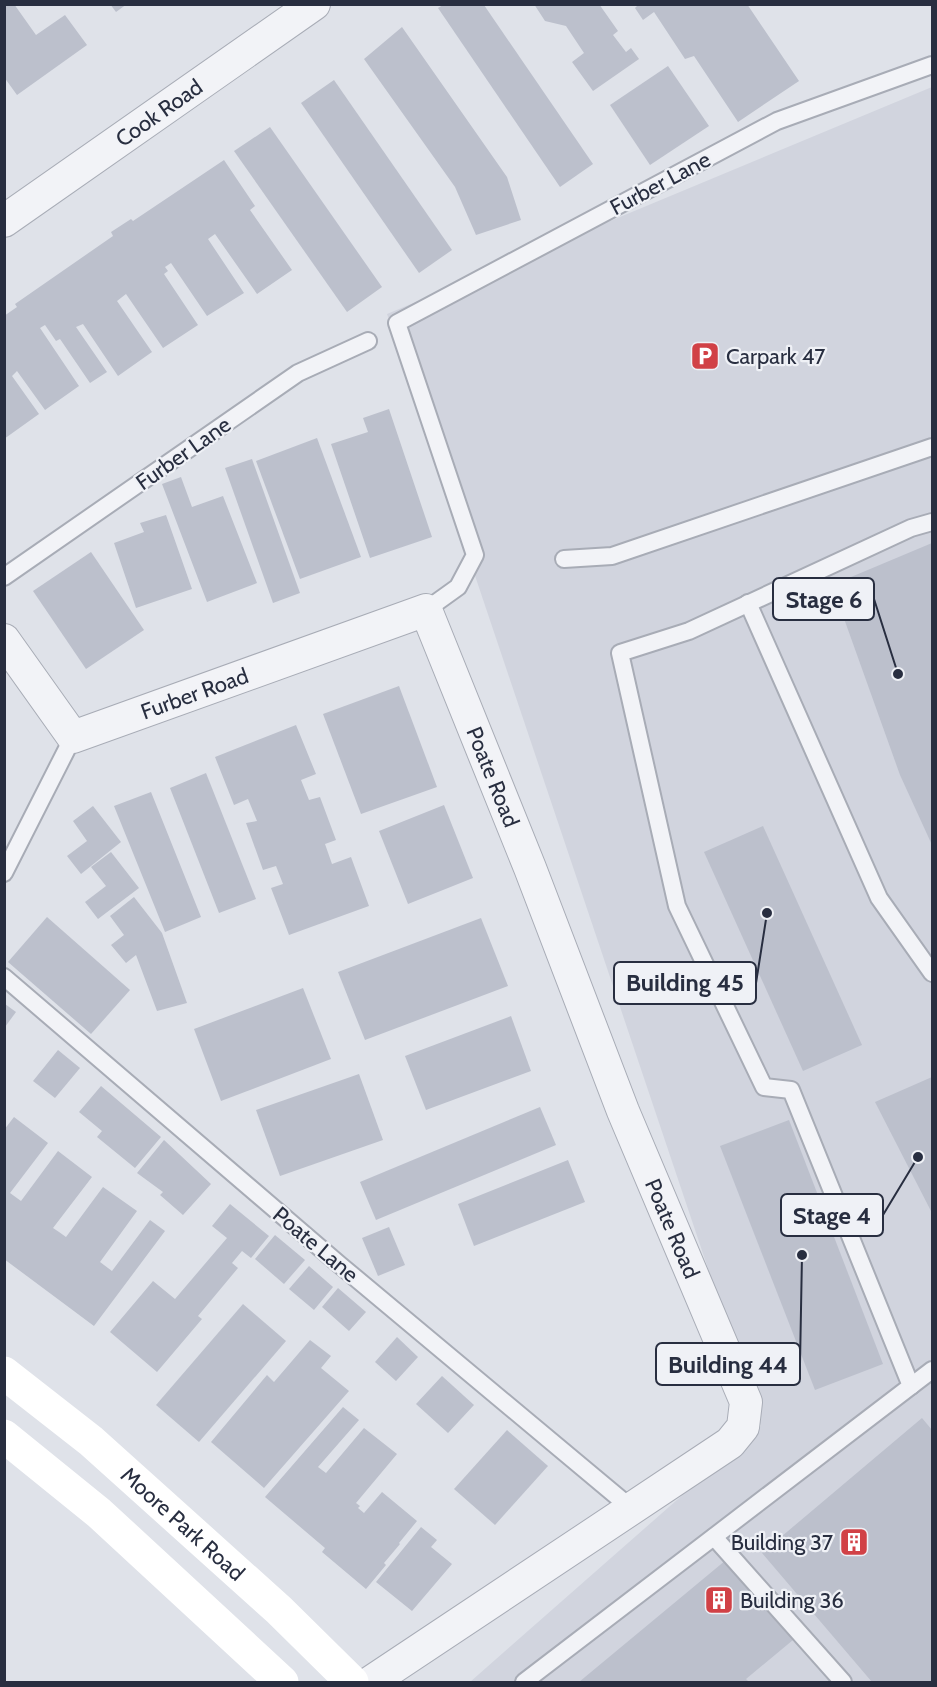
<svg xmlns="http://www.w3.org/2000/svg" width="937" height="1687" viewBox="0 0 937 1687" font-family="Cabin,sans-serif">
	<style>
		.built { fill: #d1d4de }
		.building { fill: #bcc0cc }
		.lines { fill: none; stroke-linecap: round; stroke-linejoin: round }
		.lane-casing { stroke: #a8acb6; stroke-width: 20 }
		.street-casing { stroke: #a8acb6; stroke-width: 34 }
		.lane { stroke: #f2f3f7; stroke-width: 16 }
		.street { stroke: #f2f3f7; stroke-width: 32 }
		.secondary { stroke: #fff; stroke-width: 33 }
		.labels { text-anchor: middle; stroke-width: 4.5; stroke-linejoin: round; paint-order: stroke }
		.street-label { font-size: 22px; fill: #282e40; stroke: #eff1f6 }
		.poi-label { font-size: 22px; fill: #282e40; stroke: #eff1f6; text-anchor: start }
		.leader { fill: none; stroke: #282e40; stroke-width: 2 }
		.callout-dot { fill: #282e40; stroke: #eff1f6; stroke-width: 2 }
		.callout { fill: #eff1f6; stroke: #282e40; stroke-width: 2 }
		.callout-label { font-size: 24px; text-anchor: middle; font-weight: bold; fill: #282e40 }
	</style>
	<rect width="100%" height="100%" fill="#dfe2e9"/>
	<path class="built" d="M932 87V1682H470L761 1426 387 314Z"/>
	<g class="building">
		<path d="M4 4H14L36 35 65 15 87 45 17 95 4 77Z"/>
		<path d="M110 4H127L116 12Z"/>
		<path d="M534 4H599L618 31 613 35 626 52 631 48 639 59 593 91 572 62 584 53 566 26 545 21Z"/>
		<path d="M639 4H747L799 81 738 122 694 56 685 59 654 12 643 20 635 8Z"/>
		<path d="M443 5H484L593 164 560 187 438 8Z"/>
		<path d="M402 27 507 177 521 220 476 235 455 187 364 59Z"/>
		<path d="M668 66 709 126 650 165 610 105Z"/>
		<path d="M334 80 452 250 419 273 301 103Z"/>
		<path d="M270 127 382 287 347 312 234 151Z"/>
		<path d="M224 160 255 206 250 210 292 270 257 294 215 234 208 239 244 293 207 316 171 263 165 267 168 271 164 274 198 325 163 348 126 294 117 301 152 352 118 376 83 324 76 327 107 372 90 383 60 339 56 341 45 325 40 328 79 386 45 410 17 371 12 376 39 414 4 439V316L17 307 15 304 113 236 111 232 131 219 133 221Z"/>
		<path d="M389 409 432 537 370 558 331 444 368 432 363 418Z"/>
		<path d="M317 438 361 557 300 579 256 461Z"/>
		<path d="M252 459 300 593 273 603 225 468Z"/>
		<path d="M181 477 192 507 223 496 257 583 207 602 162 484Z"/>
		<path d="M166 515 192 589 136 608 114 543 144 532 140 523Z"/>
		<path d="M932 543V845L900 775 832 585Z"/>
		<path d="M91 552 144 630 86 669 33 591Z"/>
		<path d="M399 686 437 787 361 814 323 714Z"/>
		<path d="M296 725 316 774 301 780 309 800 320 797 336 840 325 844 332 864 351 857 369 906 289 935 271 888 283 884 276 866 263 870 246 823 257 821 248 799 234 805 215 757Z"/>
		<path d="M206 773 256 899 219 913 170 788Z"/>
		<path d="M151 792 201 917 165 932 114 806Z"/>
		<path d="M444 805 473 878 408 904 379 831Z"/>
		<path d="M93 806 121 842 81 874 67 856 87 841 73 821Z"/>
		<path d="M763 826 862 1045 803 1071 704 852Z"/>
		<path d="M111 852 139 888 98 919 85 902 106 886 91 867Z"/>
		<path d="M134 897 162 933 187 1003 157 1011 136 955 126 963 111 945 124 935 110 916Z"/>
		<path d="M47 917 130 990 91 1034 8 962Z"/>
		<path d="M481 918 508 986 365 1040 338 972Z"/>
		<path d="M303 988 331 1059 221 1101 194 1029Z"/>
		<path d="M5 1004 16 1012 5 1027Z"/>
		<path d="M511 1016 531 1071 426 1110 405 1056Z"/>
		<path d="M58 1050 80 1068 55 1098 33 1081Z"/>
		<path d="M359 1074 383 1140 280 1176 256 1110Z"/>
		<path d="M932 1077V1213L875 1102Z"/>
		<path d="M101 1086 161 1137 135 1168 97 1137 102 1131 79 1112Z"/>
		<path d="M540 1107 556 1145 376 1220 360 1182Z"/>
		<path d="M14 1117 48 1143 10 1193 21 1201 58 1151 92 1177 53 1228 59 1232 66 1237 103 1187 137 1211 100 1262 112 1271 150 1220 165 1231 94 1326 4 1259V1130Z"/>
		<path d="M789 1120 883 1364 815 1390 720 1146Z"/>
		<path d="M164 1140 211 1184 183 1215 160 1195 163 1192 137 1173Z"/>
		<path d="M568 1160 585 1202 474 1246 458 1204Z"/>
		<path d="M230 1204 269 1236 251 1258 242 1251 232 1263 238 1268 198 1316 202 1319 157 1372 110 1332 153 1281 175 1299 227 1238 212 1226Z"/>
		<path d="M389 1227 405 1265 378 1276 362 1238Z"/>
		<path d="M275 1235 305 1260 284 1284 255 1259Z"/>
		<path d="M309 1266 333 1287 314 1310 289 1289Z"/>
		<path d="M338 1288 366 1312 349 1331 322 1307Z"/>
		<path d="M243 1304 286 1341 199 1442 156 1405Z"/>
		<path d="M397 1337 418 1357 396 1381 375 1362Z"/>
		<path d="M310 1340 331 1356 321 1368 349 1391 264 1488 211 1442 267 1375 274 1382Z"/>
		<path d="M442 1376 474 1405 448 1433 416 1404Z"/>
		<path d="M343 1407 359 1420 318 1467 326 1473 364 1428 397 1454 356 1503 360 1506 358 1508 364 1513 382 1492 417 1521 399 1543 400 1544 384 1563 386 1565 366 1589 322 1552 325 1548 265 1497Z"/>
		<path d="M922 1418 932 1430V1527L931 1528 932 1530V1682H872L762 1553Z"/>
		<path d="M507 1430 548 1466 495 1525 454 1489Z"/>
		<path d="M421 1527 437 1540 431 1547 452 1564 412 1611 376 1582Z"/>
		<path d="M726 1560 793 1640 746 1679 749 1682H579Z"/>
	</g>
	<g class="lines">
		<g class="lane-casing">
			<g id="lane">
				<path d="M564 559 612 556 932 447"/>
				<path d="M4 577 298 373 368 341"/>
				<path d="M748 603 879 898 932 973"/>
				<path d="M426 610 458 587 475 555 397 323 777 121 932 65"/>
				<path d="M4 873 73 737"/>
				<path d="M4 977 340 1265 631 1508"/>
				<path d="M911 1386 932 1370"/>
				<path d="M714 1537 843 1682"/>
				<path d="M524 1682 911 1386 791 1090 764 1087 677 906 620 653 689 631 911 528 932 522"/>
			</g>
		</g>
		<g class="street-casing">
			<g id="street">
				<path id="s1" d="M4 221 314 4"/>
				<path id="s2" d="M4 640 73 737 426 610 530 868 623 1111 746 1402 743 1427 730 1443 371 1682"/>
			</g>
		</g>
		<use href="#lane" class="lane"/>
		<use href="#street" class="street"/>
		<g class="secondary">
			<path id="s3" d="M4 1373 91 1441 279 1610 352 1682"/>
			<path d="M4 1436 99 1513 282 1682"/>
		</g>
	</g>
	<defs>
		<g id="parking-square" transform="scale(1.5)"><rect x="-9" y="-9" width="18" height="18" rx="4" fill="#d14146" stroke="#eff1f6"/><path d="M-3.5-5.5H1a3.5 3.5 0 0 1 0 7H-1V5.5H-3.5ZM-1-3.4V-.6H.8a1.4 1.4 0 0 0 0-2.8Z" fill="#fff"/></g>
		<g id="building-square" transform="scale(1.5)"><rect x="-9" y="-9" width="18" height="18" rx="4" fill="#d14146" stroke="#eff1f6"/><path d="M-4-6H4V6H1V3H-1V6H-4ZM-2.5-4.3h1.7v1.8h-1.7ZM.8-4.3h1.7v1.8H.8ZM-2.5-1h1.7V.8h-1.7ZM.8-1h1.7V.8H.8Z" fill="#fff"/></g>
	</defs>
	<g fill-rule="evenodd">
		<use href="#parking-square" x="705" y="356"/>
		<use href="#building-square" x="854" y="1542"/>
		<use href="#building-square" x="719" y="1600"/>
	</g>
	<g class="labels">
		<g class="street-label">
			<text dy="8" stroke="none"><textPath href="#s1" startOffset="189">Cook Road</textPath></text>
			<text transform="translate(660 183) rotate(-28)" y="8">Furber Lane</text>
			<text transform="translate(183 453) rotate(-35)" y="8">Furber Lane</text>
			<text dy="8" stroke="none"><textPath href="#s2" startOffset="248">Furber Road</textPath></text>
			<text dy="8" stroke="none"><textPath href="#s2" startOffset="674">Poate Road</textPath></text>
			<text dy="8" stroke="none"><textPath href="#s2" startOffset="1160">Poate Road</textPath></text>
			<text transform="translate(316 1244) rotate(40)" y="8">Poate Lane</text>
			<text dy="8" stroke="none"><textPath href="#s3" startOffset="234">Moore Park Road</textPath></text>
		</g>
		<g class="poi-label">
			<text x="726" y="364">Carpark 47</text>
			<text x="833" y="1550" text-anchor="end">Building 37</text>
			<text x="740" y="1608">Building 36</text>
		</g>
	</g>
	<path class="leader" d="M898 674L874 599M767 913L756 983M918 1157L883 1215M802 1255L800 1364"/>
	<g class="callout-dot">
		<circle cx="898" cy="674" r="6"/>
		<circle cx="767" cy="913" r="6"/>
		<circle cx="918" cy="1157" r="6"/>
		<circle cx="802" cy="1255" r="6"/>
	</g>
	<g class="callout">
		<rect x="773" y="578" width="101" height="42" rx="6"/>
		<rect x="614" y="962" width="142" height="42" rx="6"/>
		<rect x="781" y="1194" width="102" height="42" rx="6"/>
		<rect x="656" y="1343" width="144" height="42" rx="6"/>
	</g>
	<g class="callout-label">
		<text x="824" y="608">Stage 6</text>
		<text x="685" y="991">Building 45</text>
		<text x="832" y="1224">Stage 4</text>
		<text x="728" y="1373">Building 44</text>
	</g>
	<rect width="937" height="1687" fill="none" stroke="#282e40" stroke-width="12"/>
</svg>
